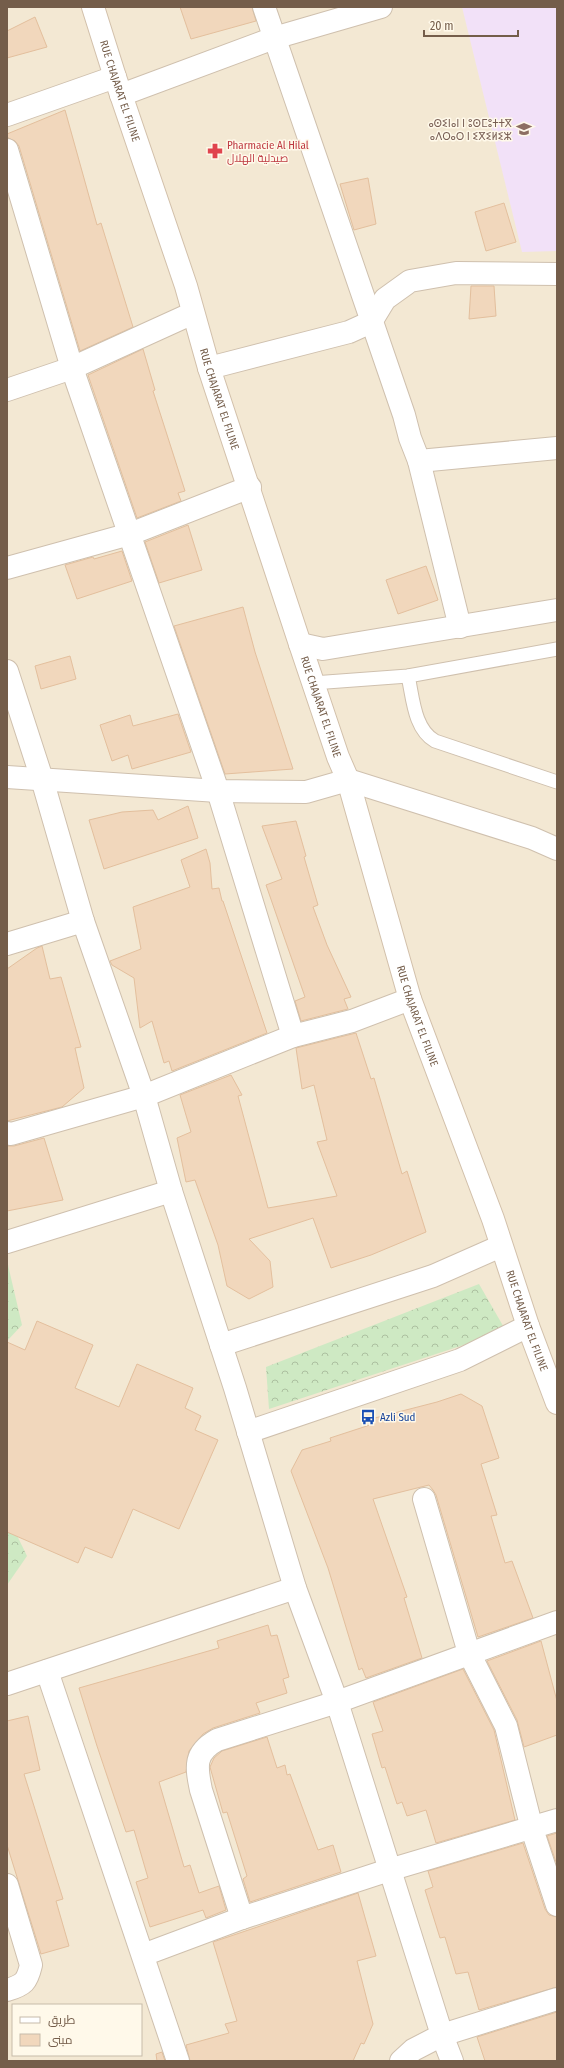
<svg xmlns="http://www.w3.org/2000/svg" width="564" height="2068" viewBox="0 0 564 2068" font-family="'Fira Sans Condensed',Cairo,'Noto Sans Tifinagh',sans-serif">
	<style>
		.residential { fill: #f3e8d3; fill-rule: evenodd }
		.education { fill: #f2e1f8 }
		.forest { fill: url(#forest-crowns) }
		.building { fill: #f1d7bc; stroke: #e3bf9d }
		.lines { fill: none; stroke-linecap: round; stroke-linejoin: round }
		.lane-casing { stroke: #cfc0ae; stroke-width: 15 }
		.street-casing { stroke: #cfc0ae; stroke-width: 24 }
		.secondary-casing { stroke: #d2c0ab; stroke-width: 24 }
		.lane { stroke: #fff; stroke-width: 13 }
		.street { stroke: #fff; stroke-width: 22 }
		.secondary { stroke: #fff; stroke-width: 22 }
		.labels { text-anchor: middle; stroke-width: 3; stroke-linejoin: round; paint-order: stroke }
		.street-label { font-size: 11px; fill: #745d4a; stroke: #fff9ea }
		.education-label { font-size: 11px; fill: #785e54; stroke: #fff9ea; text-anchor: end }
		.health-label { font-size: 11px; fill: #be3a42; stroke: #fff9ea; text-anchor: start }
		.transit-label { font-size: 11px; fill: #164399; stroke: #fff9ea; text-anchor: start }
	</style>
	<defs>
		<pattern id="forest-crowns" width="20" height="18" patternUnits="userSpaceOnUse"><rect width="20" height="18" fill="#cee9c3"/><path d="M2 6a3 3 0 1 1 6 0M12 15a3 3 0 1 1 6 0" fill="none" stroke="#acc0a0"/></pattern>
	</defs>
	<rect width="100%" height="100%" fill="#fcf5e4"/>
	<path class="residential" d="M7 7H557V2061H7ZM13 2005H141V2055H13Z"/>
	<path class="education" d="M462 7H557V251L522 252Z"/>
	<g class="forest">
		<path d="M8 1265 22 1325 7 1341V1266Z"/>
		<path d="M479 1284 506 1331 269 1409 266 1367Z"/>
		<path d="M7 1515 27 1556 7 1585Z"/>
	</g>
	<g class="building">
		<path d="M180 7H252L256 21 191 39Z"/>
		<path d="M35 17 47 47 7 58V31Z"/>
		<path d="M65 110 97 225 101 223 133 327 80 351 19 146 15 141 8 138 7 135V134Z"/>
		<path d="M368 178 376 224 354 230 340 184Z"/>
		<path d="M504 203 516 242 486 251 475 212Z"/>
		<path d="M471 286H494L496 316 469 319Z"/>
		<path d="M143 349 155 390 153 391 185 491 178 493 181 501 137 518 88 375Z"/>
		<path d="M188 525 202 570 159 583 145 542Z"/>
		<path d="M122 551 132 581 77 599 65 565 93 557 94 559Z"/>
		<path d="M426 566 438 600 398 614 386 580Z"/>
		<path d="M243 607 255 652 293 769 225 774 174 626Z"/>
		<path d="M70 656 76 679 41 689 35 666Z"/>
		<path d="M178 714 191 752 132 769 128 755 112 761 100 725 130 715 133 726Z"/>
		<path d="M188 806 198 838 104 869 89 820 122 812 153 810 158 820Z"/>
		<path d="M296 821 306 856 304 857 318 905 313 907 327 945 351 997 344 999 348 1009 301 1021 295 1001 305 997 266 885 282 879 262 826Z"/>
		<path d="M206 849 210 863 212 889 219 888 222 901H223L267 1033 172 1071 169 1061 164 1063 152 1021 140 1028 134 978 112 965 110 961 141 949 133 907 190 887 181 860Z"/>
		<path d="M42 946 50 979 61 977 81 1047 75 1048 84 1088 62 1107 7 1121V969L37 948Z"/>
		<path d="M356 1033 371 1079 374 1078 402 1174 407 1171 426 1232 371 1255 331 1268 313 1218 249 1239 270 1261 273 1287 249 1299 227 1286 218 1245 195 1180 186 1182 177 1138 191 1132 180 1095 231 1075 242 1095 238 1096 268 1208 337 1196 317 1142 327 1140 314 1085 302 1089 296 1048Z"/>
		<path d="M44 1138 63 1200 7 1211V1146H14Z"/>
		<path d="M37 1321 93 1345 75 1388 119 1407 137 1364 193 1388 185 1408 201 1416 195 1430 218 1440 179 1529 133 1509 112 1558 85 1547 78 1563 7 1532V1342L25 1350Z"/>
		<path d="M461 1394 482 1406 499 1458 481 1464 497 1515 491 1516 505 1563 512 1561 533 1618 478 1637 436 1495 433 1490 429 1485 373 1499 407 1597 404 1598 422 1658 366 1678 362 1668 359 1670 328 1568 291 1471 302 1450 331 1441 330 1438 373 1424 371 1419 437 1402Z"/>
		<path d="M268 1625 271 1636 277 1635 289 1677 283 1679 287 1693 256 1703 260 1713 213 1728 203 1734 189 1751 186 1772 159 1782 184 1867 190 1865 199 1893 219 1886 226 1910 206 1918 203 1910 150 1927 136 1882 148 1878 134 1830 126 1832 97 1746 79 1688 219 1648 217 1641Z"/>
		<path d="M541 1641 557 1701V1735L524 1747 517 1720 487 1661Z"/>
		<path d="M463 1669 494 1730 515 1820 436 1843 426 1810 407 1816 402 1802 397 1804 385 1767 382 1768 372 1734 383 1731 373 1702Z"/>
		<path d="M28 1716 40 1770 24 1774 63 1899 56 1901 69 1946 41 1954 7 1845V1721Z"/>
		<path d="M267 1737 277 1768 285 1765 287 1775 290 1774 318 1850 333 1845 341 1872 250 1902 243 1879 247 1876 227 1812 223 1813 210 1767 214 1758 222 1751Z"/>
		<path d="M557 1833V1865L547 1836Z"/>
		<path d="M523 1843 545 1909 549 1915 557 1917V1987L479 2010 468 1972 456 1974 445 1937 440 1938 425 1890 433 1887 428 1871Z"/>
		<path d="M358 1893 376 1956 357 1961 373 2024 364 2044 361 2043 353 2061H190L186 2045 229 2033 225 2024 237 2021 213 1942Z"/>
		<path d="M557 2012V2061H485L477 2037Z"/>
		<path d="M162 2052 165 2061H157L156 2054Z"/>
	</g>
	<g class="lines">
		<g class="lane-casing">
			<g id="lane">
				<path d="M408 676C413 698 414 729 435 741L557 782"/>
				<path d="M313 683 408 676 557 649"/>
			</g>
		</g>
		<g class="street-casing">
			<g id="street">
				<path d="M264 7 404 415 410 438 419 461 557 448"/>
				<path d="M121 95 274 38 381 7"/>
				<path d="M7 115 115 77"/>
				<path d="M7 150 72 368 218 791 293 1036"/>
				<path d="M209 368 349 332 371 322 385 299 410 281 456 273 557 274"/>
				<path d="M7 390 72 368 193 313"/>
				<path d="M419 461 460 627"/>
				<path d="M7 568 130 534 250 487"/>
				<path d="M300 644 323 649 557 610"/>
				<path d="M7 671 42 779 83 921 144 1096 171 1191 235 1388 295 1588 337 1702 442 2035 452 2061"/>
				<path d="M7 777 218 791 306 792 348 780 532 838 557 849"/>
				<path d="M7 944 83 921"/>
				<path d="M7 1133 11 1134 144 1096 293 1036 352 1021 410 999"/>
				<path d="M7 1242 171 1191"/>
				<path d="M221 1345 433 1276 501 1246"/>
				<path d="M248 1432 460 1360 528 1326"/>
				<path d="M424 1499 469 1653 506 1726 532 1829 557 1905"/>
				<path d="M47 1671 178 2061"/>
				<path d="M7 1684 295 1588"/>
				<path d="M7 1885 31 1965C27 1982 24 1985 7 1990"/>
				<path d="M242 1918 201 1790C196 1766 194 1753 217 1740L337 1702 557 1622"/>
				<path d="M143 1955 242 1918 389 1870 557 1820"/>
				<path d="M401 2061 413 2050 442 2035 557 1999"/>
			</g>
		</g>
		<g class="secondary-casing">
			<g id="secondary">
				<path id="s1" d="M93 7 115 77 186 286 209 368 300 644 338 757 348 780 410 999 493 1219 528 1326 557 1403"/>
			</g>
		</g>
		<use href="#lane" class="lane"/>
		<use href="#street" class="street"/>
		<use href="#secondary" class="secondary"/>
	</g>
	<defs>
		<g id="school-bare" transform="scale(1.2)"><path d="M0-5L7-2L0 1L-7-2ZM-4 1L0 2.5L4 1V4Q0 6-4 4Z" fill="#8d6e63" stroke="#fff9ea" stroke-width="2.5" paint-order="stroke"/></g>
		<g id="pharmacy-bare" transform="scale(1.2)"><path d="M-2-6h4v4h4v4h-4v4h-4v-4h-4v-4h4Z" fill="#e0444e" stroke="#fff9ea" stroke-width="2.5" paint-order="stroke"/></g>
		<g id="bus-bare" transform="scale(1.2)"><path d="M-5-6H5V4H4V6H2V4H-2V6H-4V4H-5ZM-3.5-4V0h7V-4ZM-3.5 1.2v1.5H-2V1.2ZM2 1.2v1.5H3.5V1.2Z" fill="#1a4fb4" stroke="#fff9ea" stroke-width="2.5" paint-order="stroke"/></g>
	</defs>
	<g fill-rule="evenodd">
		<use href="#school-bare" x="524" y="129"/>
		<use href="#pharmacy-bare" x="215" y="151"/>
		<use href="#bus-bare" x="368" y="1417"/>
	</g>
	<g class="labels">
		<g class="street-label">
			<text dy="4" stroke="none"><textPath href="#s1" startOffset="88">RUE CHAJARAT EL FILINE</textPath></text>
			<text dy="4" stroke="none"><textPath href="#s1" startOffset="412">RUE CHAJARAT EL FILINE</textPath></text>
			<text dy="4" stroke="none"><textPath href="#s1" startOffset="736">RUE CHAJARAT EL FILINE</textPath></text>
			<text dy="4" stroke="none"><textPath href="#s1" startOffset="1060">RUE CHAJARAT EL FILINE</textPath></text>
			<text dy="4" stroke="none"><textPath href="#s1" startOffset="1384">RUE CHAJARAT EL FILINE</textPath></text>
		</g>
		<g class="education-label">
			<text x="512" y="127">ⴰⵙⵉⵏⴰⵏ ⵏ ⵓⵙⵎⵓⵜⵜⴳ<tspan x="512" dy="13">ⴰⴷⵔⴰⵔ ⵏ ⵉⴳⵉⵍⵉⵣ</tspan></text>
		</g>
		<g class="health-label">
			<text x="227" y="149">Pharmacie Al Hilal<tspan x="227" dy="13">صيدلية الهلال</tspan></text>
		</g>
		<g class="transit-label">
			<text x="380" y="1421">Azli Sud</text>
		</g>
	</g>
	<rect width="564" height="2068" fill="none" stroke="#745d4a" stroke-width="16"/>
	<rect x="12" y="2004" width="130" height="52" fill="#fff9ea" stroke="#c7bbaa"/>
	<rect x="20" y="2017" width="20" height="6" fill="#ffffff" stroke="#c7bbaa"/>
	<text x="48" y="2024" font-size="12" fill="#745d4a">طريق</text>
	<rect x="20" y="2034" width="20" height="12" fill="#f1d7bc" stroke="#c7bbaa"/>
	<text x="48" y="2044" font-size="12" fill="#745d4a">مبنى</text>
	<path d="M424 30v6h94v-6" fill="none" stroke="#745d4a" stroke-width="2"/>
	<text x="430" y="30" font-size="12" fill="#745d4a" stroke="#fff9ea" stroke-width="3" paint-order="stroke">20 m</text>
</svg>
